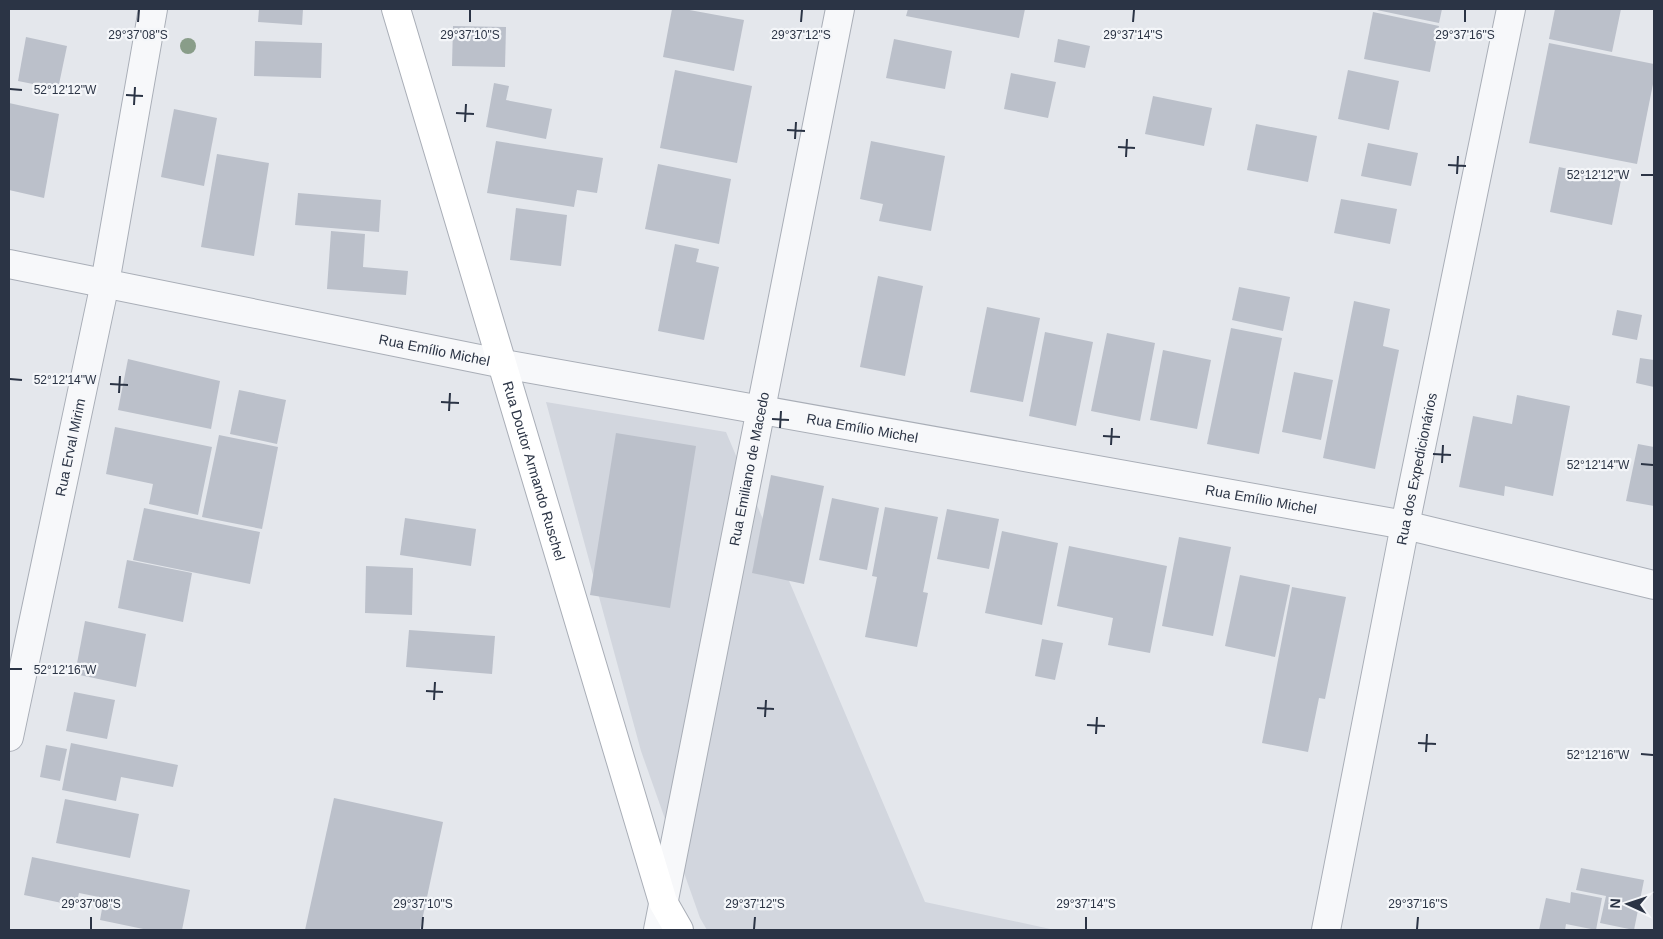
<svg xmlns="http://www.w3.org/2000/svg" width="1663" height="939" viewBox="0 0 1663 939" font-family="Helvetica,sans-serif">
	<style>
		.built { fill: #d2d6de }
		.building { fill: #bbc0ca }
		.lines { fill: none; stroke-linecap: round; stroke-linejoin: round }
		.minor-casing { stroke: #a9aeb7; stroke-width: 30 }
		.tertiary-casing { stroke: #a9aeb7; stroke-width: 30 }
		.secondary-casing { stroke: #a9aeb7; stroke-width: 30 }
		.minor { stroke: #f7f8fa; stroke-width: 28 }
		.tertiary { stroke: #f7f8fa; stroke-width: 28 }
		.secondary { stroke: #fff; stroke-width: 28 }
		.tree { fill: #899d89 }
		.ticks { fill: none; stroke: #2b3445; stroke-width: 2 }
		.labels { text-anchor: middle; stroke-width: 4.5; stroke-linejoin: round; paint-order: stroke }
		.street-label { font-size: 14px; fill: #2b3445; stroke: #f4f6f9 }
		.ticks-label { font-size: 12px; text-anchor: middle; fill: #2b3445; stroke: #f4f6f9; stroke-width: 4.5; stroke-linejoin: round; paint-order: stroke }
	</style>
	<rect width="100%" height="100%" fill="#e4e7ec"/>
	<path class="built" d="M546 402 726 432 925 902 1055 930H707L700 918 641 751Z"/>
	<g class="building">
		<path d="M259 9H303L302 25 258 22Z"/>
		<path d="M672 9H684L744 20 734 71 663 57Z"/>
		<path d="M908 9H1025L1019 38 906 16Z"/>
		<path d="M1372 9H1442L1439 23Z"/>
		<path d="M1555 9H1621L1612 52 1549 39Z"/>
		<path d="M1373 12 1439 26 1430 72 1364 59Z"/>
		<path d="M453 26 506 27 505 67 452 66Z"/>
		<path d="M26 37 67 46 58 89 18 81Z"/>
		<path d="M894 39 952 51 945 89 886 78Z"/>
		<path d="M1058 39 1090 46 1085 68 1054 62Z"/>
		<path d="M255 41 322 43 321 78 254 76Z"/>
		<path d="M1549 43 1654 64V79L1637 164 1529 143Z"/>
		<path d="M675 70 752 86 737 163 660 148Z"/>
		<path d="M1348 70 1399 81 1389 130 1338 119Z"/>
		<path d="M1011 73 1056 82 1048 118 1004 109Z"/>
		<path d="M494 83 509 86 506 100 552 109 546 139 486 127Z"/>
		<path d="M1153 96 1212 108 1204 146 1145 134Z"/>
		<path d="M9 103 59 114 44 198 9 190Z"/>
		<path d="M174 109 217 118 204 186 161 177Z"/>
		<path d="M1256 124 1317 136 1308 182 1247 170Z"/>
		<path d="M496 141 603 158 597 193 577 190 574 207 487 193Z"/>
		<path d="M871 141 945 156 931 231 879 221 883 204 860 199Z"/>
		<path d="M1368 143 1418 153 1411 186 1361 176Z"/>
		<path d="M217 154 269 163 254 256 201 247Z"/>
		<path d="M658 164 731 179 719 244 645 229Z"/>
		<path d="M1559 167 1621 180 1612 225 1550 212Z"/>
		<path d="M298 193 381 200 379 232 295 225Z"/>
		<path d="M1341 199 1397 209 1390 244 1334 233Z"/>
		<path d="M516 208 567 215 561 266 510 260Z"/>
		<path d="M331 231 365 234 363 267 408 271 406 295 327 289Z"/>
		<path d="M675 244 699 249 696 262 719 267 704 340 658 331Z"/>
		<path d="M878 276 923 286 905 376 860 367Z"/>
		<path d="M1239 287 1290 297 1283 331 1232 320Z"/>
		<path d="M1354 301 1390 309 1383 346 1399 350 1375 469 1323 458Z"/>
		<path d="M987 307 1040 318 1023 402 970 392Z"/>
		<path d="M1617 310 1642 315 1637 340 1612 335Z"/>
		<path d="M1231 328 1282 338 1259 454 1207 444Z"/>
		<path d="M1045 332 1093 342 1076 426 1029 416Z"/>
		<path d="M1107 333 1155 343 1140 421 1091 411Z"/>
		<path d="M1163 350 1211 360 1197 429 1150 420Z"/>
		<path d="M1640 358 1654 360V387L1636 383Z"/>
		<path d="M128 359 220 381 211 429 118 410Z"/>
		<path d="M1294 372 1333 380 1321 440 1282 432Z"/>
		<path d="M239 390 286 400 277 444 230 434Z"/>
		<path d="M1517 395 1570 406 1553 496 1505 486 1504 496 1459 487 1473 416 1512 424Z"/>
		<path d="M115 427 212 447 198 515 149 504 153 484 106 474Z"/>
		<path d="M616 433 696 446 670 608 590 595Z"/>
		<path d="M219 435 278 447 262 529 202 517Z"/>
		<path d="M1638 444 1654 447V506L1626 501Z"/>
		<path d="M771 475 824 486 804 584 752 573Z"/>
		<path d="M832 498 879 508 867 570 819 560Z"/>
		<path d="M885 507 938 517 923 592 928 593 917 647 865 637 877 577 872 576Z"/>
		<path d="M144 508 260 532 250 584 133 560Z"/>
		<path d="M947 509 999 519 989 569 937 559Z"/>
		<path d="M405 518 476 529 471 566 400 555Z"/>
		<path d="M1002 531 1058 543 1042 625 985 613Z"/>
		<path d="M1179 537 1231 547 1213 636 1162 626Z"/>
		<path d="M1069 546 1167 566 1150 653 1108 645 1113 618 1057 606Z"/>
		<path d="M127 560 192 573 183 622 118 608Z"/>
		<path d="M366 566 413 568 412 615 365 613Z"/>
		<path d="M1240 575 1290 585 1275 657 1225 646Z"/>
		<path d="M1292 587 1346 597 1325 699 1319 698 1308 752 1262 743Z"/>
		<path d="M85 621 146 634 136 687 75 674Z"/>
		<path d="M409 630 495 636 492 674 406 667Z"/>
		<path d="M1042 639 1063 643 1055 680 1035 676Z"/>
		<path d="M74 692 115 700 107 739 66 731Z"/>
		<path d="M71 743 178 765 173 787 121 777 116 801 62 790Z"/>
		<path d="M46 745 67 749 60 781 40 777Z"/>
		<path d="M334 798 443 822 420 930H305Z"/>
		<path d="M65 799 139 814 130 858 56 843Z"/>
		<path d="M32 857 190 890 182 930H148L100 920 104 898 79 893 76 906 24 895Z"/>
		<path d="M1581 868 1644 880 1634 930 1600 923 1606 896 1576 890Z"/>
		<path d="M1571 892 1602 898 1596 930 1566 924 1565 930H1539L1546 898 1570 903Z"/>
	</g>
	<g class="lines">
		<g class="minor-casing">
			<g id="minor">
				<path id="s1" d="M9 264 504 364"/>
				<path id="s2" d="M9 737 105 283 153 9"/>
				<path id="s3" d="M658 930 840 9"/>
				<path id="s4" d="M1326 930 1405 525 1511 9"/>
			</g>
		</g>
		<g class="tertiary-casing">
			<g id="tertiary">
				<path id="s5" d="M504 364 1405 525 1654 585"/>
			</g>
		</g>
		<g class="secondary-casing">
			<g id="secondary">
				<path id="s6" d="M396 9 663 902 679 930"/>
			</g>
		</g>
		<use href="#minor" class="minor"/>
		<use href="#tertiary" class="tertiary"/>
		<use href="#secondary" class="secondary"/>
	</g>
	<circle class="tree" cx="188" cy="46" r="8"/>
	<path class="ticks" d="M138 22 139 10M470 22V10M801 22 802 10M1133 22 1134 10M1465 22V10M10 89 22 90M126 95 143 96M134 105 135 87M456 113 474 114M465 122 466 104M787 130 805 131M795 139 796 122M1118 147 1135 148M1126 157 1127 139M1448 165 1466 166M1457 174 1458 156M1641 175H1653M10 379 22 380M110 384 128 385M119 393 120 376M441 402 459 403M449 411 450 393M772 419 789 420M780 428 781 411M1103 436 1120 437M1111 445 1112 428M1433 454 1451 455M1442 463 1443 445M1641 464 1653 465M10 669H22M426 691 443 692M434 700 435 682M757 708 774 709M765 717 766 700M1087 725 1105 726M1096 734 1097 717M1418 743 1436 744M1426 752 1427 734M1641 754 1653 755M91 929V917M422 929 423 917M754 929 755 917M1086 929V917M1417 929 1418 917"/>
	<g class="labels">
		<g class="street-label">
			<text dy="5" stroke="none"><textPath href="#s1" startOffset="434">Rua Emílio Michel</textPath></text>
			<text dy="5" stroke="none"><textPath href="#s5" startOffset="364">Rua Emílio Michel</textPath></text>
			<text dy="5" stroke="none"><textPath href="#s2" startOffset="296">Rua Erval Mirim</textPath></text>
			<text dy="5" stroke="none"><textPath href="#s4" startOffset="470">Rua dos Expedicionários</textPath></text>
			<text dy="5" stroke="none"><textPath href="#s6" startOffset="482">Rua Doutor Armando Ruschel</textPath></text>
			<text dy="5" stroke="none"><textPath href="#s3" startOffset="470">Rua Emiliano de Macedo</textPath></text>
			<text dy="5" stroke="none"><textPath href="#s5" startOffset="769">Rua Emílio Michel</textPath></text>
		</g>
	</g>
	<g class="ticks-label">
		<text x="1465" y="39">29°37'16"S</text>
		<text x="138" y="39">29°37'08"S</text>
		<text x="470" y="39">29°37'10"S</text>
		<text x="801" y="39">29°37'12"S</text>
		<text x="1133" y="39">29°37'14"S</text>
		<text x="65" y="94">52°12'12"W</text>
		<text x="1598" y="179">52°12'12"W</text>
		<text x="65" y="384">52°12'14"W</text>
		<text x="1598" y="469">52°12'14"W</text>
		<text x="65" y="674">52°12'16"W</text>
		<text x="1598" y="759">52°12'16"W</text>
		<text x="91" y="908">29°37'08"S</text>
		<text x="423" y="908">29°37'10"S</text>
		<text x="755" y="908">29°37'12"S</text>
		<text x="1086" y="908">29°37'14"S</text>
		<text x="1418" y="908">29°37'16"S</text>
	</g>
	<rect width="1663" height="939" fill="none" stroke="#2b3445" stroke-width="20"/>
	<g transform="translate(1628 904) rotate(273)" stroke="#f4f6f9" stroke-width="4" paint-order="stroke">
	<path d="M0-4L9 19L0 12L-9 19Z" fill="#2b3445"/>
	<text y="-8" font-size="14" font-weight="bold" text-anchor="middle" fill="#2b3445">N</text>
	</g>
</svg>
